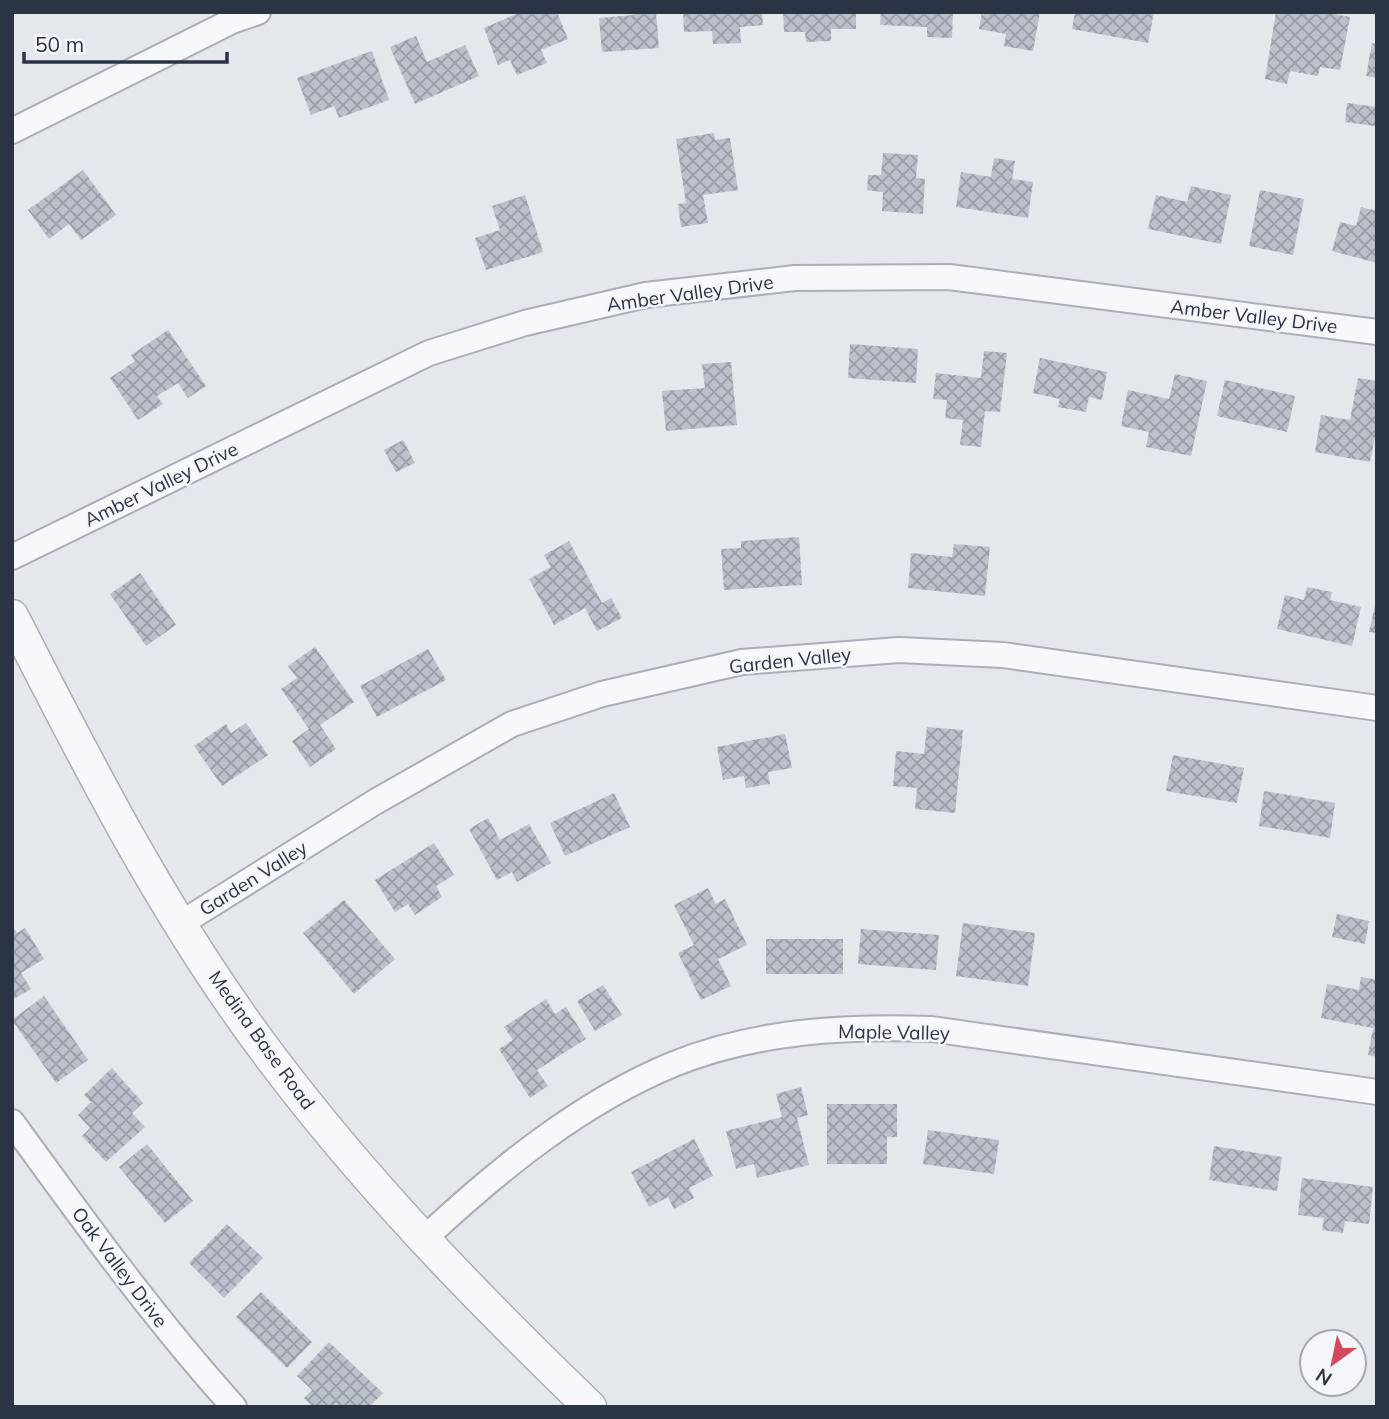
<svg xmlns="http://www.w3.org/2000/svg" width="1389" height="1419" viewBox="0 0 1389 1419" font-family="Mulish,sans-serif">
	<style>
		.building { fill: url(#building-cross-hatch) }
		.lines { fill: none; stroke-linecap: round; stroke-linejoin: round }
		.minor-casing { stroke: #a9aeb7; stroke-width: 28 }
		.tertiary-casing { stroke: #a9aeb7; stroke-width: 35 }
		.minor { stroke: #f7f8fa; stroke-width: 24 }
		.tertiary { stroke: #f7f8fa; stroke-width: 32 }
		.labels { text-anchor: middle; stroke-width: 5; stroke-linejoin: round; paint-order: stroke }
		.street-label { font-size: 19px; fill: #2b3445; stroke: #f4f6f9 }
	</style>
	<defs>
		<pattern id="building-cross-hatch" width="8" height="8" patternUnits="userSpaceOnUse" patternTransform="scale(1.75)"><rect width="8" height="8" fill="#bbc0ca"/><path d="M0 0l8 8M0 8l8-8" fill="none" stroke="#989da6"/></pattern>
	</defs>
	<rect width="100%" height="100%" fill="#e4e7ec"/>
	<g class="building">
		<path d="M521 12H557L568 39 541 50 547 63 517 75 510 60 498 65 484 28Z"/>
		<path d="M633 12H656L659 48 602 52 599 18 633 15Z"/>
		<path d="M683 12H762L763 25 740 27 741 43 713 44 712 31 684 32Z"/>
		<path d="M783 12H856V29H831V41L806 42 805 32H784Z"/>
		<path d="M881 12H953L952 38 927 37V27L880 25Z"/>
		<path d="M982 12H1040L1033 51 1004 46 1006 34 979 29Z"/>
		<path d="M1075 12H1154L1148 43 1072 29Z"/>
		<path d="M1276 12H1325L1350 17 1340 70 1320 67 1318 76 1290 71 1287 84 1265 79Z"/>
		<path d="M416 36 427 62 465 45 479 76 415 104 390 47Z"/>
		<path d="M1372 43 1377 44V78L1366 76Z"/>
		<path d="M372 51 389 100 339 118 334 106 311 115 297 78Z"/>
		<path d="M1347 103 1377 107 1375 126 1345 122Z"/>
		<path d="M714 133 715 140 730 138 738 190 703 195 708 223 681 227 678 204 686 203 676 139Z"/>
		<path d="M883 153 918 155 916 178 925 179 923 214 882 211 883 192 867 190 868 175H881Z"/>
		<path d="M994 158 1015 161 1012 179 1033 182 1028 218 956 207 961 172 991 177Z"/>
		<path d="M83 170 116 215 81 240 69 224 49 239 28 210Z"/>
		<path d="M1191 186 1231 195 1221 244 1148 229 1156 195 1187 202Z"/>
		<path d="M1260 190 1304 199 1293 255 1249 246Z"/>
		<path d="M525 195 543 252 486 270 475 238 500 230 492 206Z"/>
		<path d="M1361 207 1377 211V263L1332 251 1340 222 1356 226Z"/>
		<path d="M168 330 206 386 188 398 178 383 157 396 163 404 138 420 110 378 135 361 131 355Z"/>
		<path d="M850 344 918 349 916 383 848 378Z"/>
		<path d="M984 351 1007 353 1000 412 985 411 981 447 960 445 963 420 945 418 947 400 933 399 936 373 981 378Z"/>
		<path d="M1040 358 1107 372 1102 400 1089 397 1086 412 1058 407 1060 399 1033 393Z"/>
		<path d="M731 362 737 425 666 431 662 391 705 388 702 364Z"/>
		<path d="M1175 374 1207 381 1191 456 1146 447 1149 432 1121 426 1128 390 1169 399Z"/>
		<path d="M1358 378 1377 381V426L1370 462 1315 452 1321 415 1350 420Z"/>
		<path d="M1225 380 1295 396 1287 432 1217 416Z"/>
		<path d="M403 440 415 463 396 472 384 450Z"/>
		<path d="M799 537 802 585 724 590 721 549 741 548V541Z"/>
		<path d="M569 541 602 603 611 598 622 618 597 631 585 608 554 625 529 579 551 567 544 555Z"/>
		<path d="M954 544 990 547 985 596 908 588 911 553 952 557Z"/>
		<path d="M140 573 176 625 146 646 110 594Z"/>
		<path d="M1307 587 1332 592 1330 600 1361 607 1352 646 1277 629 1285 595 1304 600Z"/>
		<path d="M1376 601H1377V633L1369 632Z"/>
		<path d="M315 647 354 702 320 725 336 749 310 767 292 741 309 729 281 689 297 678 288 666Z"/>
		<path d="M428 649 446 680 377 717 360 686Z"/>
		<path d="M246 723 268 755 222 786 194 746 226 724 231 733Z"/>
		<path d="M927 727 963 730 955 813 915 809 917 788 893 786 896 751 924 754Z"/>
		<path d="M785 734 792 768 768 772 770 784 746 788 744 776 723 780 717 747Z"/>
		<path d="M1173 755 1244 768 1237 803 1166 791Z"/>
		<path d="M1264 791 1335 803 1330 838 1259 826Z"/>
		<path d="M614 793 630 827 565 856 550 823Z"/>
		<path d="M488 818 500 840 529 824 551 863 517 882 512 872 497 880 469 829Z"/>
		<path d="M434 843 454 875 436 886 442 897 415 915 408 904 395 912 375 880Z"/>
		<path d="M708 888 716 904 725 899 747 945 718 959 731 986 701 1000 678 953 694 945 674 905Z"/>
		<path d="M344 900 395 959 354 994 303 933Z"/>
		<path d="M1337 914 1369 921 1365 944 1332 937Z"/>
		<path d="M963 923 1035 933 1028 986 956 976Z"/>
		<path d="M12 926 17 933 25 928 44 959 21 973 31 989 12 1000Z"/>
		<path d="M861 929 939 935 936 970 858 964Z"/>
		<rect x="766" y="939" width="77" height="35"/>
		<path d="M1361 977 1377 980V1057L1368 1055 1373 1028 1321 1018 1327 984 1359 990Z"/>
		<path d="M603 985 622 1015 595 1031 577 1001Z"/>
		<path d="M44 996 88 1060 56 1083 12 1020Z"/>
		<path d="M546 999 555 1014 566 1007 586 1039 537 1070 548 1086 530 1098 499 1049 513 1040 504 1027Z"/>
		<path d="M112 1068 143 1103 132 1113 145 1127 106 1162 82 1136 90 1128 78 1115 91 1102 84 1095Z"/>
		<path d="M801 1087 808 1115 797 1118 809 1165 757 1178 754 1164 736 1169 726 1131 782 1117 776 1094Z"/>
		<path d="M827 1104H897V1137H887V1164H827Z"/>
		<path d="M928 1130 999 1140 994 1174 923 1164Z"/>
		<path d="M694 1139 713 1176 689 1188 694 1198 674 1209 668 1197 649 1207 631 1172Z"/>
		<path d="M147 1144 193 1201 165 1223 119 1167Z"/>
		<path d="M1214 1146 1282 1157 1277 1191 1209 1180Z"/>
		<path d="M1302 1178 1373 1187 1369 1224 1345 1221 1343 1233 1322 1230 1324 1218 1298 1215Z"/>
		<path d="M227 1224 263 1258 224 1298 189 1263Z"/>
		<path d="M261 1292 312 1342 287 1368 236 1317Z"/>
		<path d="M329 1342 383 1393 369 1407H313L304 1398 312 1390 297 1376Z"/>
	</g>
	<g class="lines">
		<g class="minor-casing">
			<g id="minor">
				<path d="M12 131 232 21 258 12"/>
				<path d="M12 557 429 353 525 323 646 295 795 278 949 277 1377 332"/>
				<path d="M180 924 375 802 512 724 602 694 742 662 899 650 1003 655 1377 708"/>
				<path d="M12 1122C83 1220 153 1317 234 1407"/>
				<path d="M425 1238C498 1170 581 1102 674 1064 755 1031 845 1026 931 1029L1377 1092"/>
			</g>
		</g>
		<g class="tertiary-casing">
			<path id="tertiary" d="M12 616C90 769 168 922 272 1059 367 1185 477 1298 590 1407"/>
		</g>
		<use href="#minor" class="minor"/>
		<use href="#tertiary" class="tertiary"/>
	</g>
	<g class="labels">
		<g class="street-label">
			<text transform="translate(690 293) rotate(-8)" y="7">Amber Valley Drive</text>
			<text transform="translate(1254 316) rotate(7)" y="7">Amber Valley Drive</text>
			<text transform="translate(161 484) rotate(-26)" y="7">Amber Valley Drive</text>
			<text transform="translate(790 660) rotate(-6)" y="7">Garden Valley</text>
			<text transform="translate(253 878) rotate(-32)" y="7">Garden Valley</text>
			<text transform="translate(894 1032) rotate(1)" y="7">Maple Valley</text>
			<text transform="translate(262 1040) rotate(54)" y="7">Medina Base Road</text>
			<text transform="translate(120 1267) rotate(53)" y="7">Oak Valley Drive</text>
		</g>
	</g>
	<rect width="1389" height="1419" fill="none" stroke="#2b3445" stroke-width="28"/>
	<g transform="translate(1333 1363) rotate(213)"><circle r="33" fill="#f4f6f9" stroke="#a4a8b1" stroke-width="2"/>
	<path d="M0-5L12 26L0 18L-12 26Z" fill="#d1495b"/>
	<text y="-10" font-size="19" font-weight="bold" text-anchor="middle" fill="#2b3445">N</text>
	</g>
	<path d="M24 52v10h203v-10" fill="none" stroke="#2b3445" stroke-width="3.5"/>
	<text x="35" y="52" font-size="21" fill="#2b3445" stroke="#f4f6f9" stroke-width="5" paint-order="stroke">50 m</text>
</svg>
